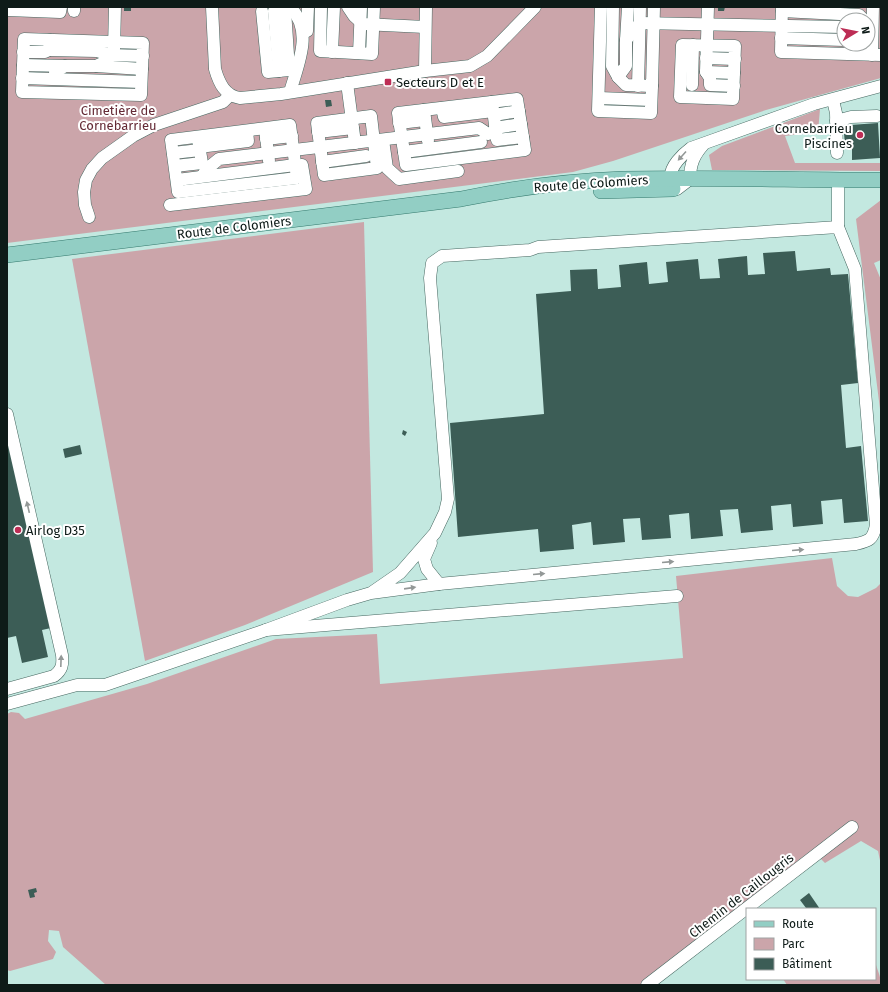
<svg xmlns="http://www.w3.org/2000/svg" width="888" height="992" viewBox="0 0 888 992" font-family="'Fira Sans',sans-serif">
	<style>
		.green { fill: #cba5aa; fill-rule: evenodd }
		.building { fill: #3c5d56 }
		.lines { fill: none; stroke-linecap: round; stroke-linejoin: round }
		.minor-casing { stroke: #466760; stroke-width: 13 }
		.major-casing { stroke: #357a6e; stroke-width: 16 }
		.minor { stroke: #fff; stroke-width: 12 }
		.major { stroke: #92cec4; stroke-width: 15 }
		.oneway { fill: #939897 }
		.poi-dot { fill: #bd2d55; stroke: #fff; stroke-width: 1.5 }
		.labels { text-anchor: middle; stroke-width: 4; stroke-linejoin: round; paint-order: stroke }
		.poi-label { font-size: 13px; fill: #0e1b18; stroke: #fff; text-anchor: start }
		.park-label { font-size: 13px; fill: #642a35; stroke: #fff }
		.street-label { font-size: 13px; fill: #0e1b18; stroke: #fff }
	</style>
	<rect width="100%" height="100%" fill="#c3e8e0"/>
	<g class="green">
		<path d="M7 7H881V78L766 110 613 161 573 172 7 243ZM844 20H868V44H844Z"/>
		<path d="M820 109 818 132 785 136 795 163H881V171L712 170 709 155 722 146Z"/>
		<path d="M881 200V260L874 263 881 280V417L856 219Z"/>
		<path d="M364 222 373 572 245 625 145 661 72 259Z"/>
		<path d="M832 558 837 586 848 596 858 597 876 588 881 583V865L878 851 861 841 825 863 813 851 643 985H106L63 947 59 931 49 930 48 941 56 952 53 959 10 971 7 970V714L11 712 19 713 25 719 147 684 276 639 377 634 380 684 683 658 676 576Z"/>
		<path d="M875 961C877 970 881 976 881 985H787L783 979H875Z"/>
	</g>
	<g class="building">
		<rect x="124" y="7" width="7" height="4"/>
		<path d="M718 7H725L724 11H718Z"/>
		<path d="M325 100H331L332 106 326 107Z"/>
		<path d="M878 123 880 158 852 160V146H845L844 133 851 132 850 125Z"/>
		<path d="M795 251 797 271 830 268 831 275 848 274 858 383 841 385 846 448 861 446 868 521 844 523 842 499 821 501 823 524 793 527 791 504 771 506 773 530 741 533 738 509 720 510 723 536 691 539 689 513 669 515 671 538 642 540 640 518 623 519 625 542 593 545 591 522 572 525 574 549 540 552 538 529 458 537 450 423 544 414 536 294 571 291 570 270 597 269 598 289 621 287 619 265 647 262 649 284 668 282 666 262 698 259 700 279 720 278 718 259 747 256 748 275 765 274 763 253Z"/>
		<path d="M403 430 407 432 405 436 402 434Z"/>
		<path d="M7 435 51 628 42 630 48 657 22 663 16 636 7 638Z"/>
		<path d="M80 445 82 454 65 458 63 449Z"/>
		<path d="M36 888 37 892 34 893 35 897 30 898 28 890Z"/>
		<path d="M809 893 820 909H805L806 908 800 900Z"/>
	</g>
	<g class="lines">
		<g class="minor-casing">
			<g id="minor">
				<path d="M8 7V10L60 12 61 7"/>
				<path d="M212 7 215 69C219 83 225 96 240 98L281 94 425 71 470 66 487 56 535 7"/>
				<path d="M290 7C314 31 298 64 290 92"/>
				<path d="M321 7 320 51 372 54 374 7"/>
				<path d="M348 7 354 16 363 24 425 27"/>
				<path d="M601 7 598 111 651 113 652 86"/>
				<path d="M613 7 612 66 618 77 626 85 652 86 654 7"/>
				<path d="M708 7 706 72 710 78V85L734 86"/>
				<path d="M782 7 781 52 881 55"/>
				<path d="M74 11V7"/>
				<path d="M262 11 268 72 289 70 285 10"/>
				<path d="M782 11 859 15 864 20"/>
				<path d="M304 32 307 31 308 7"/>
				<path d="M781 38 844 40"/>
				<path d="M24 39 143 43 141 95 22 92Z"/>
				<path d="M50 40 49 50 97 51 110 55 143 56"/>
				<path d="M626 40 628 7"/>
				<path d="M682 45 735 46 733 99 680 97Z"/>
				<path d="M23 52H45L49 50"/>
				<path d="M332 52 334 7"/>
				<path d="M359 53 361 7"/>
				<path d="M872 55 873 7"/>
				<path d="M706 58 735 59"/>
				<path d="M23 65 65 66"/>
				<path d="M96 66 142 69"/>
				<path d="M279 71 274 11 285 10 288 7"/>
				<path d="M425 71 426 7"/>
				<path d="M55 72 65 66H96L107 61 114 49 115 7"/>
				<path d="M706 72 734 73"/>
				<path d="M618 77 626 66V40L640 23 844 27"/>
				<path d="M22 78 141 82"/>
				<path d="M347 83 355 143"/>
				<path d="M692 85 693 45"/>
				<path d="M638 86 640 7"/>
				<path d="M599 98 651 100"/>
				<path d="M517 99 525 150 406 165 398 113Z"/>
				<path d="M833 100 836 113 837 153"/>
				<path d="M492 102 497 140 523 137"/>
				<path d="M442 108 444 117 493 111"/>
				<path d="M424 110 428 141"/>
				<path d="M494 115 519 111"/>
				<path d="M371 116 377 168 324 175 317 123Z"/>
				<path d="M836 121 851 117 877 116"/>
				<path d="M399 123 425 120"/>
				<path d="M290 125 297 178 178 192 171 140Z"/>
				<path d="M495 128 521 124"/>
				<path d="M265 129 269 161"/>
				<path d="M318 132 353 128"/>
				<path d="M266 139 292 136"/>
				<path d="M383 140 387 168 399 179 458 171"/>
				<path d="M704 144C694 155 690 164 690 179L677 189C675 186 671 181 671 178 669 167 683 154 691 148L814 104 881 86"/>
				<path d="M199 147 248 141 247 131"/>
				<path d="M404 152 481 142"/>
				<path d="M173 153 200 150"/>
				<path d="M322 162 366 156"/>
				<path d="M175 166 202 163 198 139"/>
				<path d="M202 176 208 168 219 159 479 128 488 134 496 132"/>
				<path d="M177 180 295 165"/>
				<path d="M838 188V227"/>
				<path d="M170 205 306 189 302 165"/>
				<path d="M89 217 85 205 84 192 86 180 92 169 102 158 133 136 154 125 223 102 230 95"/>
				<path d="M7 414 62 655C63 665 62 670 54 676L7 689"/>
				<path d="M431 543 424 559 427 569 439 584"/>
				<path d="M266 630 347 600 371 593 439 584 856 544C869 541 873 540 876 525L855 269 838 227 538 247 530 250 442 256 432 263 430 278 448 499 445 512 435 533 400 573 371 593"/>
				<path d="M7 704 77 685H105L266 630 677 596"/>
				<path d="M647 985 852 827"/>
			</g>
		</g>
		<g class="major-casing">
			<g id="major">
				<path d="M601 191 673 189"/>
				<path d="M7 255 461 199C514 188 568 181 623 179 709 177 795 180 881 180"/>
			</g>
		</g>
		<use href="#minor" class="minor"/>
		<use href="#major" class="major"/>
	</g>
	<defs><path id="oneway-solid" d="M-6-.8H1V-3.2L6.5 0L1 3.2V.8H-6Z"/></defs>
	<g class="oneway">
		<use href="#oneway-solid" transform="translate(682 156) rotate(132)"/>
		<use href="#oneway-solid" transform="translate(28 507) rotate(-103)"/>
		<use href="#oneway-solid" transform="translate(798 550) rotate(-5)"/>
		<use href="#oneway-solid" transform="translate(668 562) rotate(-5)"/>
		<use href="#oneway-solid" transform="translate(539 574) rotate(-5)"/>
		<use href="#oneway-solid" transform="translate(410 588) rotate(-8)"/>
		<use href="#oneway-solid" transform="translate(61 661) rotate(-88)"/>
	</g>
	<g class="poi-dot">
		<rect x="384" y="78" width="8" height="8" rx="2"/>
		<circle cx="860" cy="135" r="4"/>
		<circle cx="18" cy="530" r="4"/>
	</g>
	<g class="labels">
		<g class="poi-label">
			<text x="396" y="87">Secteurs D et E</text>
			<text x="852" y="133" text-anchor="end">Cornebarrieu<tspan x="852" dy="15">Piscines</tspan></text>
			<text x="26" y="535">Airlog D35</text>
		</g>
		<g class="park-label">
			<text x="118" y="115">Cimetière de<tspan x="118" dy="15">Cornebarrieu</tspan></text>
		</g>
		<g class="street-label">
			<text transform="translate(591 183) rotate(-4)" y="5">Route de Colomiers</text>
			<text transform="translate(234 227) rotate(-7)" y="5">Route de Colomiers</text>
			<text transform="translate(741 895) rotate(-38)" y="5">Chemin de Caillougris</text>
		</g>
	</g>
	<rect width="888" height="992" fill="none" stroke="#0e1b18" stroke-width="16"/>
	<rect x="746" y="908" width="130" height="72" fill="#ffffff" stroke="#9fa4a3"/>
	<rect x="754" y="921" width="20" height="6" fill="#92cec4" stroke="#9fa4a3"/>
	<text x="782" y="928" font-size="12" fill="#0e1b18">Route</text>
	<rect x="754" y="938" width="20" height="12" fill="#cba5aa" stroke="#9fa4a3"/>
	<text x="782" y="948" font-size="12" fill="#0e1b18">Parc</text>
	<rect x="754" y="958" width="20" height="12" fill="#3c5d56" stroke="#9fa4a3"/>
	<text x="782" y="968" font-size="12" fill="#0e1b18">Bâtiment</text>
	<g transform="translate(856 32) rotate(80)"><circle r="19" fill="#ffffff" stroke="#9fa4a3"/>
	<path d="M0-3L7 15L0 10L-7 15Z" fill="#bd2d55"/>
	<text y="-6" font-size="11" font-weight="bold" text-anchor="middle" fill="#0e1b18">N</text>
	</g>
</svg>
